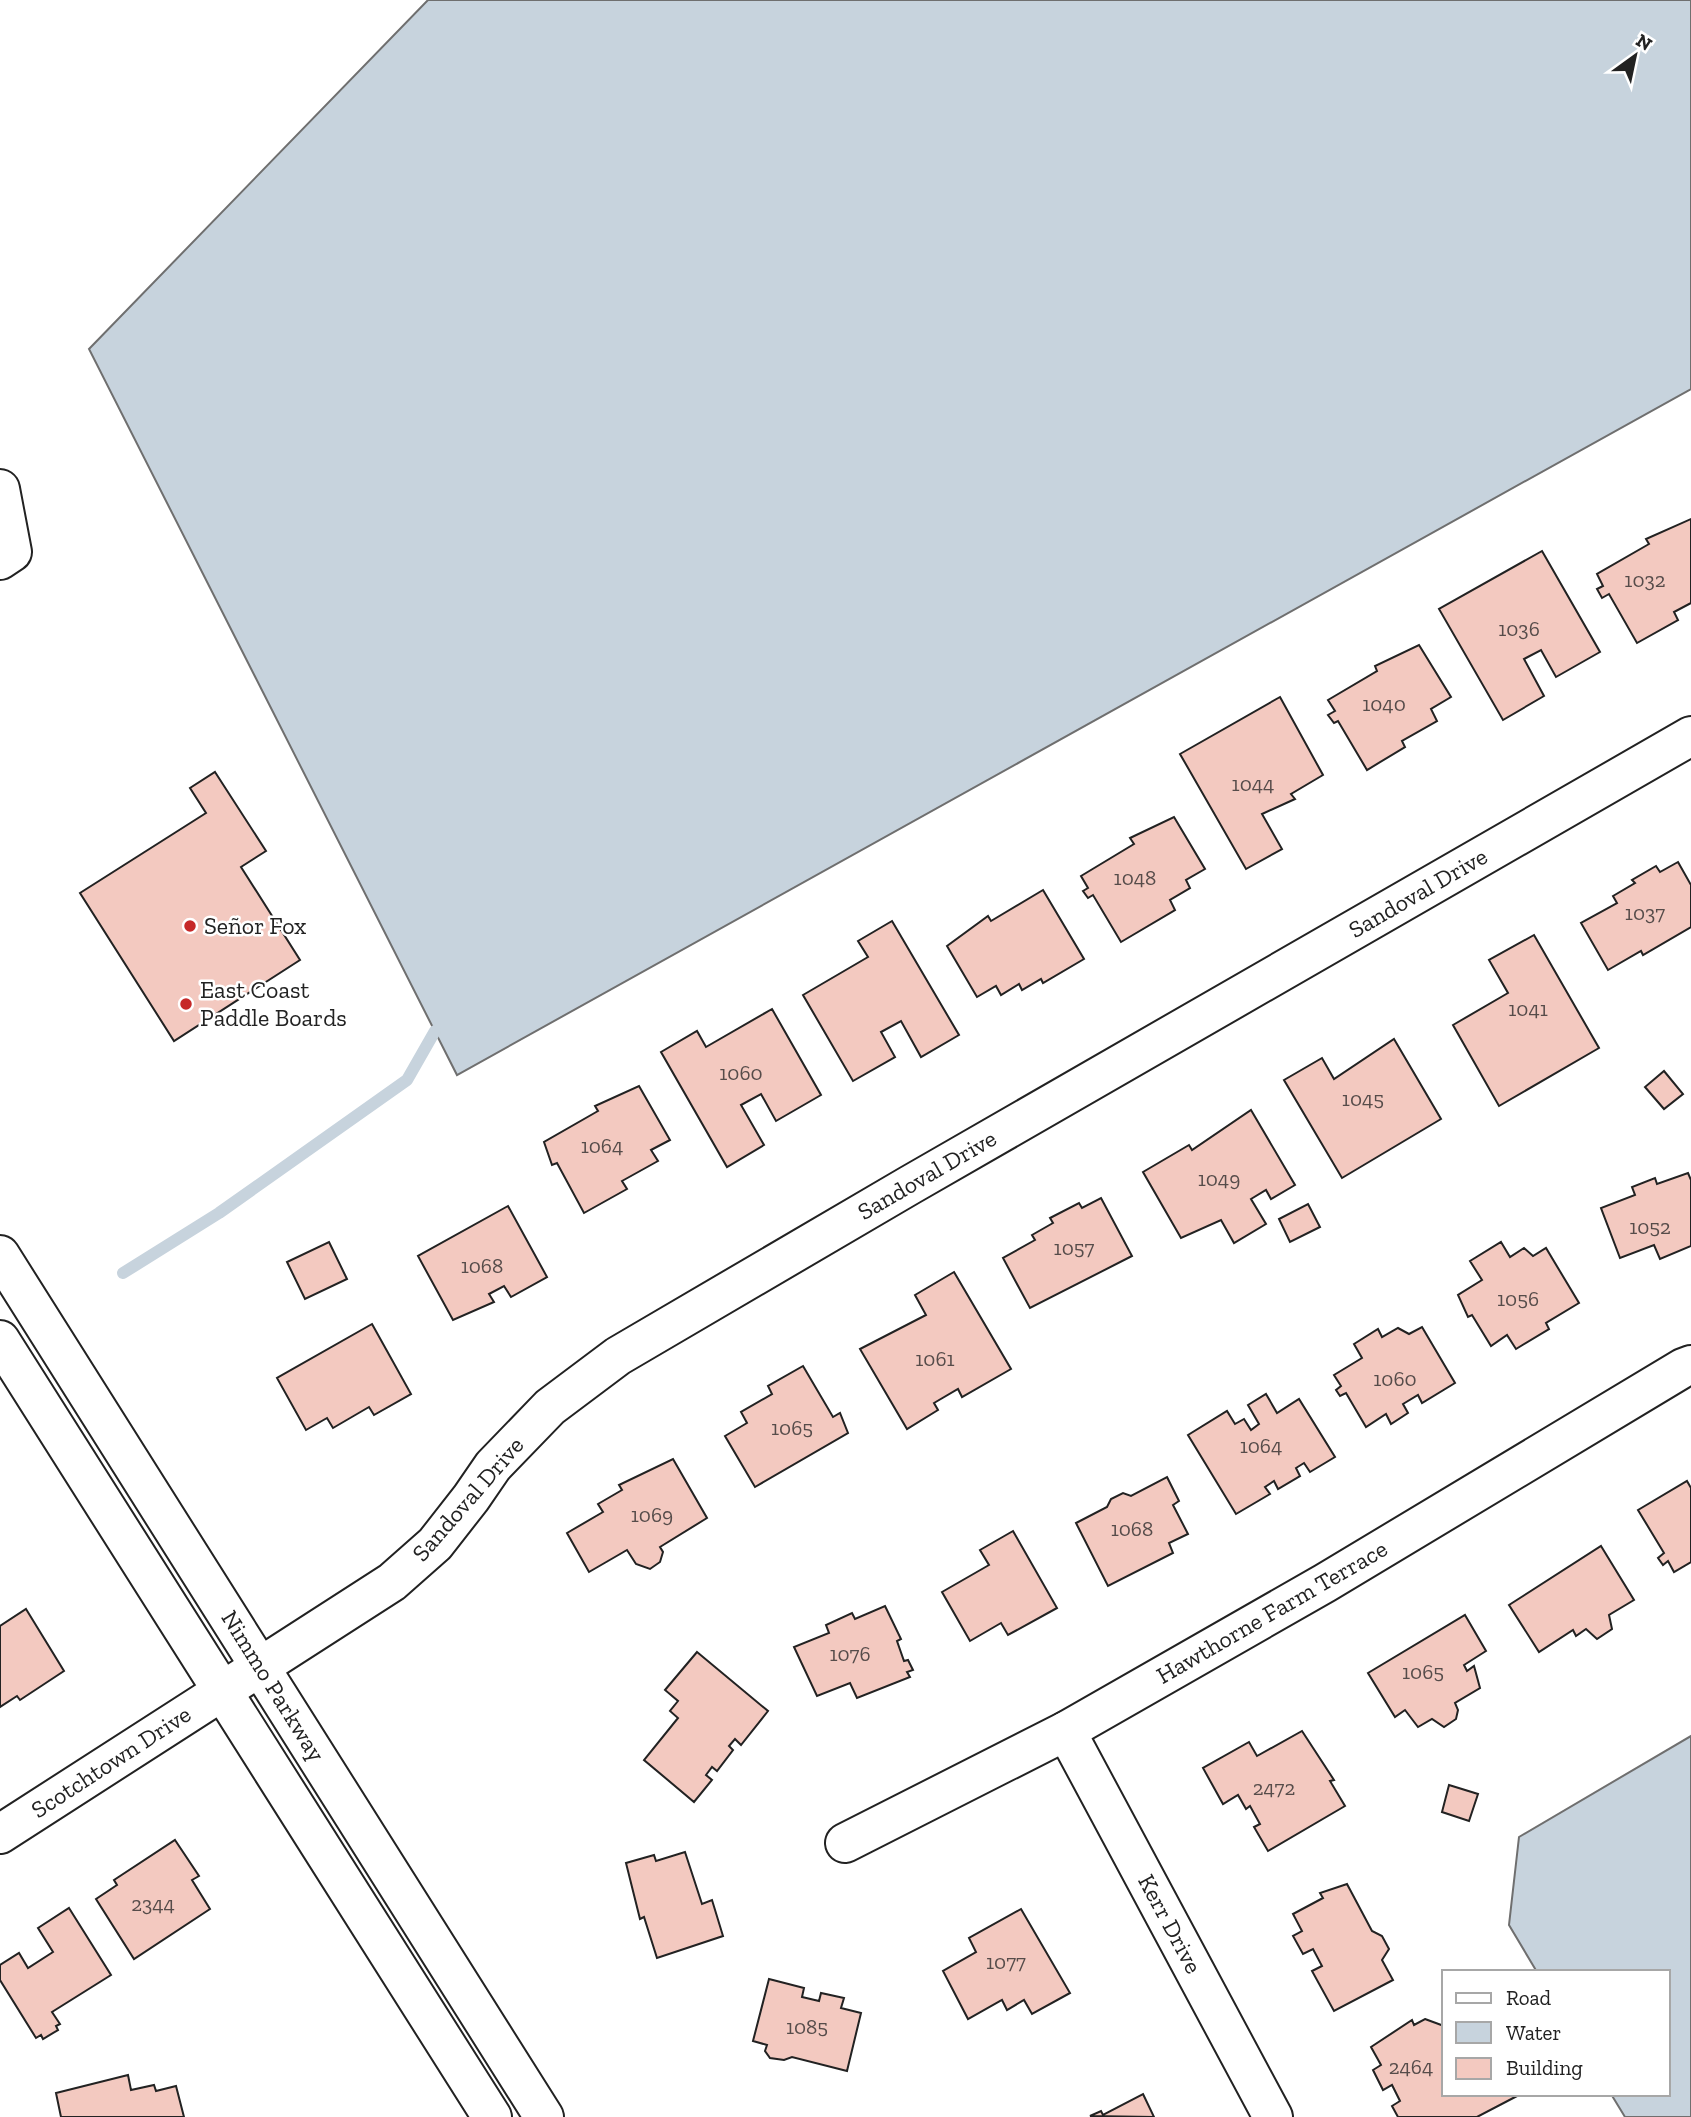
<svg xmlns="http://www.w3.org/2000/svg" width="1691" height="2117" viewBox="0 0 1691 2117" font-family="'Zilla Slab',serif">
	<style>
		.water { fill: #c7d3dd; stroke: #6f6f6f; stroke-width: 2 }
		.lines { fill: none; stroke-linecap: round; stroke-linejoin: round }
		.stream { stroke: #c7d3dd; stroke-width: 12 }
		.building { fill: #f3c9c0; stroke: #222; stroke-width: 2 }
		.minor-casing { stroke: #222; stroke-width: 42 }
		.minor { stroke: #fff; stroke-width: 38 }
		.poi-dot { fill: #c62828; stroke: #fff; stroke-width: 2.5 }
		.labels { text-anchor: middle; stroke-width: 5; stroke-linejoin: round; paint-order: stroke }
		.number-label { font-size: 21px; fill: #564c4a }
		.street-label { font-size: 24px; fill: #222; stroke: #fff }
		.poi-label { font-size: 24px; fill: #222; stroke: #fff; text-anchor: start }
	</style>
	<rect width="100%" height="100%" fill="#fff"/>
	<g class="water">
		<path d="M428 0H1691V389L457 1075 89 349Z"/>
		<path d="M1691 1736V2117H1625L1611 2094H1668V1972H1537L1509 1925 1519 1837Z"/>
	</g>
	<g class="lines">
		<path class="stream" d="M123 1273 219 1213 407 1080 435 1031"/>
	</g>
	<g class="building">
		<path d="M1691 519V603L1674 612 1678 620 1637 643 1609 594 1602 598 1597 589 1603 586 1597 574 1649 544 1646 539Z"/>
		<path d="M1542 551 1600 652 1556 677 1541 650 1524 659 1544 696 1503 720 1439 609Z"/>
		<path d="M1419 645 1451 697 1431 709 1437 721 1402 741 1405 747 1367 770 1338 721 1334 723 1328 715 1335 711 1328 700 1377 671 1375 666Z"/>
		<path d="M1280 697 1323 775 1291 794 1295 799 1262 814 1282 849 1246 869 1180 754Z"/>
		<path d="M215 772 266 851 241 867 300 960 174 1041 80 893 206 813 190 788Z"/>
		<path d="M1174 817 1205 869 1186 880 1190 888 1170 900 1175 910 1121 942 1093 895 1088 898 1083 891 1088 888 1081 876 1134 844 1130 838Z"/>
		<path d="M1678 862 1691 885V927L1643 955 1641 951 1608 970 1581 923 1617 903 1613 896 1635 883 1632 880 1656 866 1660 872Z"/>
		<path d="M1043 890 1084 959 1043 983 1041 979 1022 990 1019 984 1001 995 996 986 977 997 947 946 988 916 991 921Z"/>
		<path d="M892 921 959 1035 921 1057 901 1021 881 1032 895 1057 853 1081 803 995 868 957 858 941Z"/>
		<path d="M1534 935 1599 1048 1499 1106 1453 1025 1508 993 1489 960Z"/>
		<path d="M772 1009 821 1095 776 1121 761 1094 741 1105 764 1145 727 1167 661 1052 697 1031 706 1047Z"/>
		<path d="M1394 1039 1441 1119 1342 1178 1284 1080 1322 1058 1334 1079Z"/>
		<path d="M1664 1071 1683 1094 1664 1109 1645 1087Z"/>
		<path d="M639 1086 670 1140 651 1150 658 1161 622 1181 627 1189 584 1213 557 1163 552 1165 544 1142 598 1111 595 1106Z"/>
		<path d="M1251 1110 1295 1185 1271 1199 1266 1190 1251 1199 1266 1224 1234 1243 1221 1220 1181 1238 1143 1172 1189 1145 1192 1150Z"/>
		<path d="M1688 1173 1691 1180V1246L1660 1259 1654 1245 1620 1258 1601 1208 1635 1195 1632 1187 1655 1178 1657 1184Z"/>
		<path d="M1101 1198 1132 1256 1030 1308 1003 1258 1035 1240 1032 1235 1053 1223 1050 1218 1079 1203 1082 1208Z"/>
		<path d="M1308 1204 1320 1227 1290 1242 1279 1219Z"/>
		<path d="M508 1206 547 1277 511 1297 504 1286 489 1294 494 1302 453 1320 418 1256Z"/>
		<path d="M329 1242 347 1279 305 1299 287 1262Z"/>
		<path d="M1501 1242 1510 1257 1524 1248 1533 1256 1546 1248 1579 1303 1546 1323 1549 1329 1516 1349 1507 1335 1491 1346 1472 1315 1468 1317 1458 1295 1482 1280 1470 1261Z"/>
		<path d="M954 1272 1011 1369 962 1397 958 1389 934 1403 938 1410 907 1429 860 1349 926 1315 915 1295Z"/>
		<path d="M372 1324 411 1394 374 1415 369 1407 333 1428 327 1418 306 1430 277 1378Z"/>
		<path d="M1422 1327 1455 1383 1422 1403 1418 1395 1403 1404 1408 1413 1391 1424 1386 1414 1366 1427 1346 1393 1340 1396 1336 1390 1341 1386 1334 1375 1362 1358 1354 1344 1378 1329 1382 1337 1398 1328 1409 1334Z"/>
		<path d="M803 1366 833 1417 840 1413 848 1433 755 1487 725 1436 747 1423 741 1412 772 1394 768 1386Z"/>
		<path d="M1266 1394 1277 1413 1299 1399 1335 1457 1310 1472 1304 1463 1296 1468 1300 1476 1278 1489 1274 1481 1265 1487 1270 1494 1236 1514 1188 1435 1227 1411 1235 1424 1244 1419 1251 1430 1259 1424 1248 1405Z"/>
		<path d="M673 1459 707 1518 660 1547 663 1552 660 1562 650 1569 636 1564 627 1550 589 1572 567 1533 603 1512 598 1504 622 1490 619 1485Z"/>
		<path d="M1167 1477 1179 1501 1173 1505 1188 1534 1169 1543 1173 1553 1108 1586 1076 1523 1107 1507 1111 1499 1123 1493 1131 1496Z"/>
		<path d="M1687 1481 1691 1488V1562L1674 1572 1668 1561 1663 1565 1658 1558 1664 1553 1638 1510Z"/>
		<path d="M1013 1531 1057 1608 1008 1635 1001 1623 970 1641 942 1592 989 1565 980 1550Z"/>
		<path d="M1601 1546 1634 1600 1609 1615 1612 1629 1597 1639 1586 1629 1576 1636 1573 1630 1539 1652 1509 1605Z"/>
		<path d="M885 1606 901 1639 897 1641 904 1661 908 1660 913 1670 907 1672 910 1677 857 1698 850 1683 817 1696 794 1647 829 1633 826 1625 852 1613 855 1619Z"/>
		<path d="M26 1609 64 1671 20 1700 17 1696 0 1707V1626Z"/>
		<path d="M1465 1615 1486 1651 1464 1665 1467 1671 1474 1666 1480 1688 1455 1703 1458 1710 1456 1719 1444 1727 1432 1719 1418 1727 1405 1710 1395 1717 1368 1673Z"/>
		<path d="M697 1652 768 1711 741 1745 735 1739 729 1746 733 1750 717 1771 712 1767 706 1775 712 1780 694 1802 644 1760 678 1718 670 1711 678 1701 665 1690Z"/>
		<path d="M1302 1731 1334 1780 1330 1781 1345 1806 1268 1851 1254 1827 1260 1824 1250 1806 1246 1809 1238 1795 1223 1804 1203 1768 1249 1742 1257 1756Z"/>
		<path d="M1449 1785 1478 1794 1469 1821 1442 1812Z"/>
		<path d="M175 1840 199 1876 192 1880 210 1909 134 1959 96 1899 117 1885 114 1880Z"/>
		<path d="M685 1852 702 1904 712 1900 723 1936 657 1958 644 1917 640 1919 626 1863 654 1855 656 1861Z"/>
		<path d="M1347 1884 1372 1931 1382 1936 1389 1949 1382 1960 1393 1980 1334 2011 1312 1971 1322 1966 1313 1949 1303 1954 1293 1936 1302 1931 1293 1914 1323 1898 1320 1893Z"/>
		<path d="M69 1908 111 1975 52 2012 60 2024 56 2026 58 2030 43 2039 41 2035 36 2038 0 1980V1965L19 1953 28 1968 53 1952 38 1928Z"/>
		<path d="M1021 1909 1070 1993 1032 2014 1024 2000 1007 2010 1002 2000 968 2019 943 1971 976 1952 969 1938Z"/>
		<path d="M769 1979 804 1988 802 1997 819 2001 821 1993 844 1998 841 2008 861 2013 847 2071 792 2057 784 2060 770 2058 765 2051 767 2045 753 2041Z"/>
		<path d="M1425 2019 1444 2026V2094L1519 2095 1477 2117H1398L1392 2106 1400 2101 1392 2085 1383 2090 1373 2070 1381 2065 1371 2047 1412 2020 1414 2025Z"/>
		<path d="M128 2075 131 2090 154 2085 156 2091 176 2086 184 2117H61L56 2093Z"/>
		<path d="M1143 2094 1154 2117 1090 2116 1101 2111 1103 2115Z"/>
	</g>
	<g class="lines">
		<g class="minor-casing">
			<g id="minor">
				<path d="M0 489 12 552 0 560"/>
				<path d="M0 1255 544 2117"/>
				<path d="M0 1340 492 2117"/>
				<path d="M1066 1731 1273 2117"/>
				<path d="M0 1834 392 1582 435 1544 471 1498 493 1466 550 1407 618 1356 910 1185 1691 736"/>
				<path d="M845 1843 1066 1731 1325 1583 1683 1368 1691 1365"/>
			</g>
		</g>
		<use href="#minor" class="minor"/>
	</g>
	<g class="poi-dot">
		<circle cx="190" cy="926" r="7"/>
		<circle cx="186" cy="1004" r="7"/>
	</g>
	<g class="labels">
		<g class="number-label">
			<text x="1645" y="587">1032</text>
			<text x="1519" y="636">1036</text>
			<text x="1384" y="711">1040</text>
			<text x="1253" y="791">1044</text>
			<text x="1135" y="885">1048</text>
			<text x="1645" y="920">1037</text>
			<text x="1528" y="1016">1041</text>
			<text x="741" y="1080">1060</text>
			<text x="1363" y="1106">1045</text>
			<text x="602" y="1153">1064</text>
			<text x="1219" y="1186">1049</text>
			<text x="1650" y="1234">1052</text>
			<text x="1074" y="1255">1057</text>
			<text x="482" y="1273">1068</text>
			<text x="1518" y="1306">1056</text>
			<text x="935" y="1366">1061</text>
			<text x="1395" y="1386">1060</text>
			<text x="792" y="1435">1065</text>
			<text x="1261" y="1453">1064</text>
			<text x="652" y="1522">1069</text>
			<text x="1132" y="1536">1068</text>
			<text x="850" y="1661">1076</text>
			<text x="1423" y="1679">1065</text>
			<text x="1274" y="1795">2472</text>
			<text x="153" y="1911">2344</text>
			<text x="1006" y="1969">1077</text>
			<text x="807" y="2034">1085</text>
			<text x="1411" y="2074">2464</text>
		</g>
		<g class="street-label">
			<text transform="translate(1418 893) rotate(-30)" y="8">Sandoval Drive</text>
			<text transform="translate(927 1175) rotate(-30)" y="8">Sandoval Drive</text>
			<text transform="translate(468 1499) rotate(-49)" y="8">Sandoval Drive</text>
			<text transform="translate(1272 1612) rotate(-30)" y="8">Hawthorne Farm Terrace</text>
			<text transform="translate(273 1686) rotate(58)" y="8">Nimmo Parkway</text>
			<text transform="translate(111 1762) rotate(-33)" y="8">Scotchtown Drive</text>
			<text transform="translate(1170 1924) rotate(62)" y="8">Kerr Drive</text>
		</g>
		<g class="poi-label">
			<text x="204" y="934">Señor Fox</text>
			<text x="200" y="998">East Coast<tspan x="200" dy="28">Paddle Boards</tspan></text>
		</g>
	</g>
	<rect x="1442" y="1970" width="228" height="126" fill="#ffffff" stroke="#a7a7a7" stroke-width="2"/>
	<rect x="1456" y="1993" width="35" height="10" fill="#ffffff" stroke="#a7a7a7" stroke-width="2"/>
	<text x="1506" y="2005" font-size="21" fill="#222222">Road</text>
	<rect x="1456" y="2022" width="35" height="21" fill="#c7d3dd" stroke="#a7a7a7" stroke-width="2"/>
	<text x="1506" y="2040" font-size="21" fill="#222222">Water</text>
	<rect x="1456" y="2058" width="35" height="21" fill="#f3c9c0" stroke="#a7a7a7" stroke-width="2"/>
	<text x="1506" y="2075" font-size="21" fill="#222222">Building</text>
	<g transform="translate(1635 56) rotate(33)" stroke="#ffffff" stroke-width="5" paint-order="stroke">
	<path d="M0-5L12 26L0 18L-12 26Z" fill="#222222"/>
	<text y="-10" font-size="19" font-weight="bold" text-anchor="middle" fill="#222222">N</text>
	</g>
</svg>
